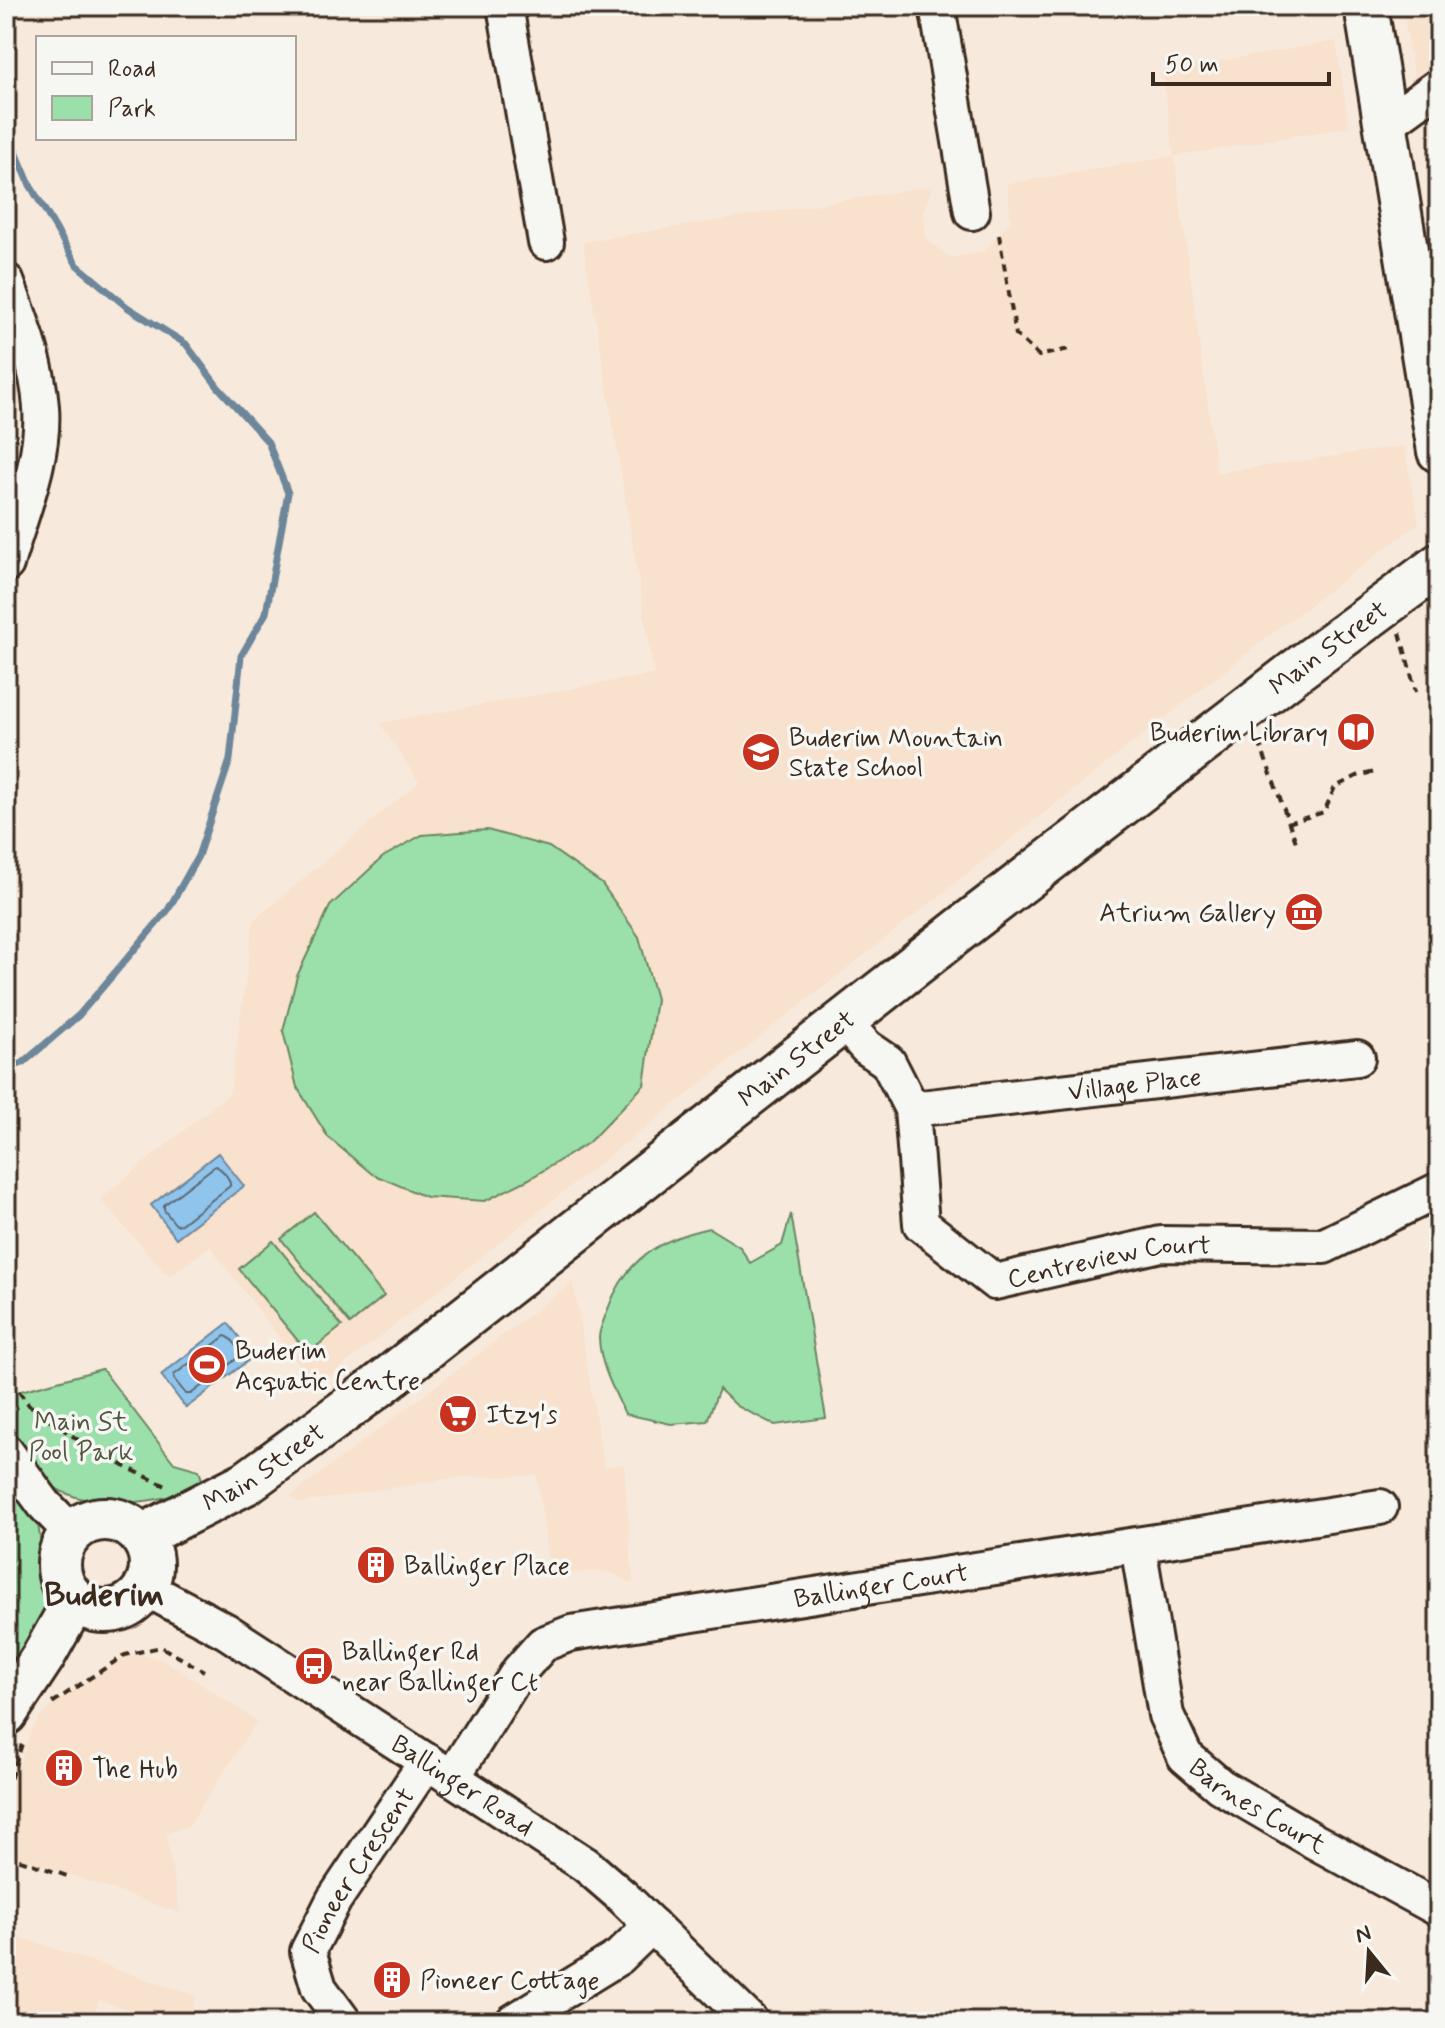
<svg xmlns="http://www.w3.org/2000/svg" width="1445" height="2028" viewBox="0 0 1445 2028" font-family="Mynerve,sans-serif">
	<style>
		.built { fill: #f8e1cd }
		.green { fill: #9be0ab; stroke: #6b8564; stroke-width: 2 }
		.water { fill: #8fc4ec; stroke: #6d869a; stroke-width: 2 }
		.lines { fill: none; stroke-linecap: round; stroke-linejoin: round }
		.shore { stroke: #5d6870; stroke-width: 2 }
		.stream { stroke: #6d869a; stroke-width: 7 }
		.minor-casing { stroke: #3b2a1e; stroke-width: 40 }
		.major-casing { stroke: #3b2a1e; stroke-width: 48 }
		.path { stroke: #3b2a1e; stroke-width: 4; stroke-dasharray: 8 6; stroke-linecap: butt }
		.minor { stroke: #f6f6f2; stroke-width: 34 }
		.major { stroke: #f6f6f2; stroke-width: 42 }
		.labels { text-anchor: middle; stroke-width: 7; stroke-linejoin: round; paint-order: stroke }
		.street-label { font-size: 26px; fill: #3b2a1e; stroke: #f6f6f2 }
		.poi-label { font-size: 26px; fill: #3b2a1e; stroke: #f6f6f2; text-anchor: start }
		.park-label { font-size: 26px; fill: #535841; stroke: #f6f6f2 }
		.district-label { font-size: 34px; font-weight: bold; fill: #3b2a1e; stroke: #f6f6f2 }
	</style>
	<rect width="100%" height="100%" fill="#f7eadc"/>
	<filter id="ink" filterUnits="userSpaceOnUse"><feTurbulence type="fractalNoise" baseFrequency=".0125" numOctaves="2"/><feDisplacementMap in="SourceGraphic" scale="16" xChannelSelector="R" yChannelSelector="G"/><feConvolveMatrix kernelMatrix="1 2 1 2 8 2 1 2 1" color-interpolation-filters="sRGB"/></filter>
	<g filter="url(#ink)">
		<g class="built">
			<path d="M1402 6H1439V84L1418 101Z"/>
			<path d="M1336 41 1349 127 1174 156 1217 473 1404 446 1419 523 1284 624 316 1387 210 1246 169 1277 100 1199 230 1093 254 920 419 782 380 723 654 674 583 242 932 186 924 213 926 239 951 258 985 251 1011 220 1007 184 1174 156 1162 71Z"/>
			<path d="M573 1282 604 1467 624 1464 633 1584 608 1571 580 1572 551 1580 537 1474 527 1476 459 1477 299 1503 291 1496Z"/>
			<path d="M140 1654 164 1660 257 1721 189 1825 166 1834 180 1913 6 1852V1803L31 1731 40 1717 55 1703 120 1660Z"/>
			<path d="M6 1933 197 1996 187 2022H165L99 2000 92 2022H6Z"/>
		</g>
		<g class="green">
			<path d="M487 830 549 847 602 884 639 937 656 999 644 1085 588 1143 529 1179 485 1201 426 1197 372 1174 328 1137 297 1087 283 1031 297 976 330 906 383 857 422 835Z"/>
			<path d="M314 1212 384 1296 350 1324 281 1239Z"/>
			<path d="M791 1214 826 1418 775 1425 737 1406 719 1389 707 1421 671 1424 625 1414C614 1390 600 1366 599 1338 599 1329 605 1318 608 1309 626 1259 659 1239 709 1228L740 1247 750 1263 782 1245Z"/>
			<path d="M273 1241 342 1326 308 1353 239 1269Z"/>
			<path d="M102 1369 174 1463 199 1470 204 1486C143 1508 55 1519 20 1450 11 1433 9 1414 6 1395Z"/>
			<path d="M6 1475 37 1518 43 1557 45 1610 28 1644 10 1672 6 1673Z"/>
		</g>
		<g class="water">
			<path d="M218 1153 244 1186 176 1238 151 1205Z"/>
			<path d="M228 1323 254 1356 186 1408 161 1375Z"/>
		</g>
		<g class="lines">
			<g class="shore">
				<path d="M215 1166C222 1168 231 1180 230 1186L181 1224 176 1225 164 1210V1205Z"/>
				<path d="M225 1336C231 1337 241 1349 240 1356L191 1394H186L174 1379V1375Z"/>
			</g>
			<path class="stream" d="M6 128 30 185 77 265 127 307 186 344 218 387 268 442 288 493 266 613 241 656 230 760 198 856 168 910 79 1015 23 1063 6 1069"/>
			<g class="minor-casing">
				<g id="minor">
					<path d="M505 6 546 242"/>
					<path d="M937 6 972 212"/>
					<path d="M1385 125 1439 86"/>
					<path d="M6 281C21 321 38 364 41 407 45 459 20 514 6 564"/>
					<path id="s1" d="M843 1021 866 1047 888 1062 912 1109 921 1224 995 1282 1161 1244 1324 1246 1439 1190"/>
					<path id="s2" d="M912 1109 1357 1058"/>
					<path d="M6 1452 44 1504 72 1533"/>
					<path id="s3" d="M1138 1545 1166 1715 1185 1756 1220 1786 1314 1841 1439 1909"/>
					<path id="s4" d="M145 1588 226 1631 586 1865 623 1897 751 2022"/>
					<path id="s5" d="M452 1778 519 1671 543 1644 571 1633 1380 1507"/>
					<path id="s6" d="M344 2022 319 1988 308 1951 334 1900 427 1761"/>
					<path d="M513 2022 619 1957 652 1925"/>
				</g>
			</g>
			<g class="major-casing">
				<g id="major">
					<path d="M1366 6 1439 451"/>
					<circle cx="105" cy="1565" r="46"/>
					<path id="s7" d="M142 1536 246 1483 377 1387 971 921 1297 670 1439 565"/>
					<path d="M6 1713 43 1657 75 1600"/>
				</g>
			</g>
			<g class="path">
				<path d="M999 235 1016 335 1039 356 1073 348"/>
				<path d="M1400 633 1416 692"/>
				<path d="M1259 742 1296 842"/>
				<path d="M1288 823 1324 812 1335 787 1357 776 1375 772"/>
				<path d="M10 1380 29 1405 81 1442 124 1466 168 1487"/>
				<path d="M52 1703 125 1655 161 1647 204 1671"/>
				<path d="M6 1792 23 1741"/>
				<path d="M6 1855 67 1876 72 1874"/>
			</g>
			<use href="#minor" class="minor"/>
			<use href="#major" class="major"/>
		</g>
	</g>
	<defs>
		<g id="library-disc" transform="scale(2)"><circle r="9.5" fill="#c8321e" stroke="#f6f6f2"/><path d="M-6-4Q-3-5.5-.7-3.5V5Q-3 3-6 4ZM6-4Q3-5.5 .7-3.5V5Q3 3 6 4Z" fill="#fff"/></g>
		<g id="school-disc" transform="scale(2)"><circle r="9.5" fill="#c8321e" stroke="#f6f6f2"/><path d="M0-5L7-2L0 1L-7-2ZM-4 1L0 2.5L4 1V4Q0 6-4 4Z" fill="#fff"/></g>
		<g id="museum-disc" transform="scale(2)"><circle r="9.5" fill="#c8321e" stroke="#f6f6f2"/><path d="M0-6L6-3V-2H-6V-3ZM-5-1h2V3h-2ZM-1-1h2V3h-2ZM3-1h2V3H3ZM-6 4H6V6H-6Z" fill="#fff"/></g>
		<g id="stadium-disc" transform="scale(2)"><circle r="9.5" fill="#c8321e" stroke="#f6f6f2"/><path d="M0-5a6.5 5 0 1 0 0 10a6.5 5 0 1 0 0-10ZM-3.5-1.8h7v3.6h-7Z" fill="#fff"/></g>
		<g id="supermarket-disc" transform="scale(2)"><circle r="9.5" fill="#c8321e" stroke="#f6f6f2"/><path d="M-6-5.5h2.5l.6 2H6L4.5 2H-2.5L-4.4-4H-6ZM-1.5 3.2a1.3 1.3 0 1 0 .1 0ZM3 3.2a1.3 1.3 0 1 0 .1 0Z" fill="#fff"/></g>
		<g id="building-disc" transform="scale(2)"><circle r="9.5" fill="#c8321e" stroke="#f6f6f2"/><path d="M-4-6H4V6H1V3H-1V6H-4ZM-2.5-4.3h1.7v1.8h-1.7ZM.8-4.3h1.7v1.8H.8ZM-2.5-1h1.7V.8h-1.7ZM.8-1h1.7V.8H.8Z" fill="#fff"/></g>
		<g id="bus-disc" transform="scale(2)"><circle r="9.5" fill="#c8321e" stroke="#f6f6f2"/><path d="M-5-6H5V4H4V6H2V4H-2V6H-4V4H-5ZM-3.5-4V0h7V-4ZM-3.5 1.2v1.5H-2V1.2ZM2 1.2v1.5H3.5V1.2Z" fill="#fff"/></g>
	</defs>
	<g fill-rule="evenodd">
		<use href="#library-disc" x="1356" y="732"/>
		<use href="#school-disc" x="761" y="752"/>
		<use href="#museum-disc" x="1304" y="912"/>
		<use href="#stadium-disc" x="207" y="1365"/>
		<use href="#supermarket-disc" x="458" y="1414"/>
		<use href="#building-disc" x="376" y="1565"/>
		<use href="#bus-disc" x="314" y="1666"/>
		<use href="#building-disc" x="64" y="1768"/>
		<use href="#building-disc" x="392" y="1980"/>
	</g>
	<g class="labels">
		<g class="street-label">
			<text dy="9" stroke="none"><textPath href="#s7" startOffset="1484">Main Street</textPath></text>
			<text dy="9" stroke="none"><textPath href="#s7" startOffset="812">Main Street</textPath></text>
			<text dy="9" stroke="none"><textPath href="#s2" startOffset="224">Village Place</textPath></text>
			<text dy="9" stroke="none"><textPath href="#s1" startOffset="440">Centreview Court</textPath></text>
			<text dy="9" stroke="none"><textPath href="#s7" startOffset="140">Main Street</textPath></text>
			<text dy="9" stroke="none"><textPath href="#s5" startOffset="506">Ballinger Court</textPath></text>
			<text dy="9" stroke="none"><textPath href="#s4" startOffset="374">Ballinger Road</textPath></text>
			<text dy="9" stroke="none"><textPath href="#s3" startOffset="306">Barnes Court</textPath></text>
			<text dy="9" stroke="none"><textPath href="#s6" startOffset="176">Pioneer Crescent</textPath></text>
		</g>
		<g class="poi-label">
			<text x="1328" y="741" text-anchor="end">Buderim Library</text>
			<text x="789" y="746">Buderim Mountain<tspan x="789" dy="30">State School</tspan></text>
			<text x="1276" y="921" text-anchor="end">Atrium Gallery</text>
			<text x="235" y="1359">Buderim<tspan x="235" dy="30">Acquatic Centre</tspan></text>
			<text x="486" y="1423">Itzy's</text>
			<text x="404" y="1574">Ballinger Place</text>
			<text x="342" y="1660">Ballinger Rd<tspan x="342" dy="30">near Ballinger Ct</tspan></text>
			<text x="92" y="1777">The Hub</text>
			<text x="420" y="1989">Pioneer Cottage</text>
		</g>
		<g class="park-label">
			<text x="81" y="1430">Main St<tspan x="81" dy="30">Pool Park</tspan></text>
		</g>
		<g class="district-label">
			<text x="104" y="1605">Buderim</text>
		</g>
	</g>
	<rect width="1445" height="2028" fill="none" stroke="#f6f6f2" stroke-width="32"/>
	<rect x="16" y="16" width="1413" height="1996" fill="none" stroke="#3b2a1e" stroke-width="3" filter="url(#ink)"/>
	<rect x="36" y="36" width="260" height="104" fill="#f6f6f2" stroke="#aba49d" stroke-width="2"/>
	<rect x="52" y="62" width="40" height="12" fill="#f6f6f2" stroke="#aba49d" stroke-width="2"/>
	<text x="108" y="76" font-size="24" fill="#3b2a1e">Road</text>
	<rect x="52" y="96" width="40" height="24" fill="#9be0ab" stroke="#aba49d" stroke-width="2"/>
	<text x="108" y="116" font-size="24" fill="#3b2a1e">Park</text>
	<g transform="translate(1369 1952) rotate(342)" stroke="#f6f6f2" stroke-width="6" paint-order="stroke">
	<path d="M0-6L14 30L0 20L-14 30Z" fill="#3b2a1e"/>
	<text y="-12" font-size="22" font-weight="bold" text-anchor="middle" fill="#3b2a1e">N</text>
	</g>
	<path d="M1153 72v12h176v-12" fill="none" stroke="#3b2a1e" stroke-width="4"/>
	<text x="1165" y="72" font-size="24" fill="#3b2a1e" stroke="#f6f6f2" stroke-width="6" paint-order="stroke">50 m</text>
</svg>
